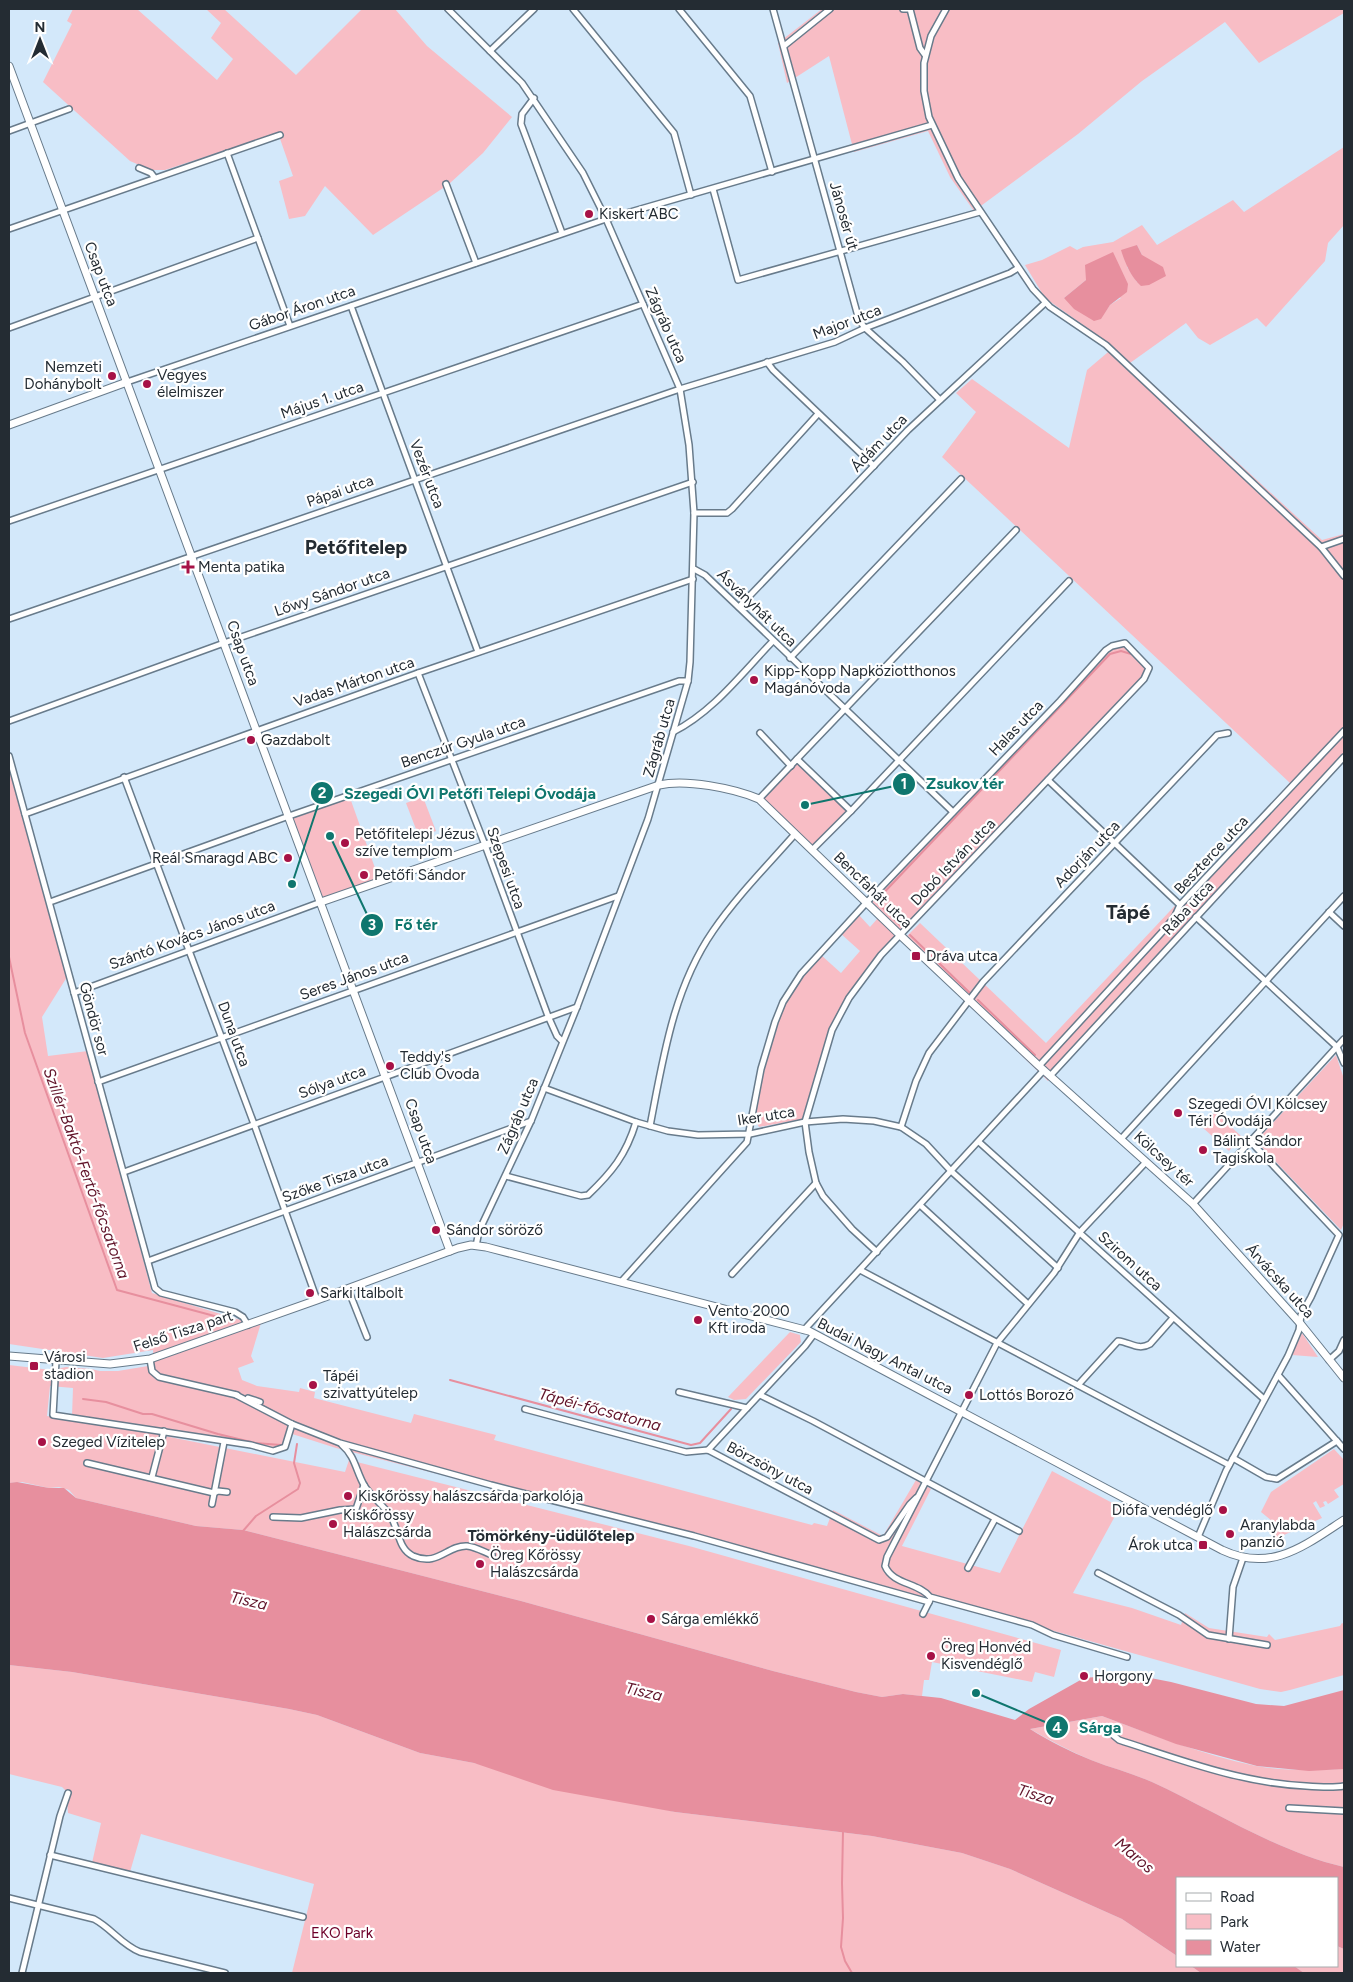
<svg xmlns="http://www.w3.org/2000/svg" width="1353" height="1982" viewBox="0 0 1353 1982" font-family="Figtree,sans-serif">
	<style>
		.green { fill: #f8bdc5; fill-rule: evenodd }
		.water { fill: #e78f9e }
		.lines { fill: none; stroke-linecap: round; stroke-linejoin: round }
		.stream { stroke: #e78f9e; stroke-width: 2 }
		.street-casing { stroke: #687b8b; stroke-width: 8 }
		.secondary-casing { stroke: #687b8b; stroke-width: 9 }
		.street { stroke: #fff; stroke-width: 5 }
		.secondary { stroke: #fff; stroke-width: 7 }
		.poi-dot { fill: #a71246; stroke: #fff; stroke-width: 2 }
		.labels { text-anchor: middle; stroke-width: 4.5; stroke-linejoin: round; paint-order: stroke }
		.poi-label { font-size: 15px; fill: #242c33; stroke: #fff; text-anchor: start }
		.street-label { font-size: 15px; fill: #242c33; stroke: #fff }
		.park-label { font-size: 15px; fill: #6d0029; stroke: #fff }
		.water-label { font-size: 16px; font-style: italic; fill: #61142a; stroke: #fff }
		.neighbourhood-label { font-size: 16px; font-weight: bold; fill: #242c33; stroke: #fff }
		.district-label { font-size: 20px; font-weight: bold; fill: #242c33; stroke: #fff }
		.leader { fill: none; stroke: #0f766e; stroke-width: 2 }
		.callout-dot { fill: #0f766e; stroke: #fff; stroke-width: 2 }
		.mark-label { font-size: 15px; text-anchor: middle; font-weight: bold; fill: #fff }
		.callout-label { font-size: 16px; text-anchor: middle; font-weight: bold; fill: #0f766e; stroke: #fff; stroke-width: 4.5; stroke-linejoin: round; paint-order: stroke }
	</style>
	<rect width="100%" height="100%" fill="#d3e8fa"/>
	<g class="green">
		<path d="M73 9H137L217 80 233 59 211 38 221 23 206 9H224L296 75 362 9H395L427 46 512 117 483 153 449 184 373 235 325 186 305 216 289 219 279 181 293 176 278 133 165 170H151L130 161 43 82 72 24 67 21Z"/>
		<path d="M822 9H1344V13L1259 63 1225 22 1142 81 1078 134 974 211 950 177 928 131 854 152 829 56 787 83 778 43Z"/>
		<path d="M1344 147V225L1328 243 1325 261 1266 327 1257 318 1210 345 1198 338 1186 323 1130 363 1322 540 1344 534V761L1048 1081 902 941 920 923 1046 1043 1290 783 942 457 976 412 956 393 972 379 1069 448 1087 370 1114 347 1045 298 1025 265 1042 260 1070 246 1077 250 1083 247 1113 242 1142 225 1157 245 1233 200 1244 212ZM1137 245 1142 255 1137 282 1127 267ZM1086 280 1121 298 1110 305 1105 312 1064 298Z"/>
		<path d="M1122 644 1144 664 1146 668 1141 679 901 931 871 901 1107 651Z"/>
		<path d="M797 759 851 811 812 850 759 799Z"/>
		<path d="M9 769 67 977 42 1017 48 1056 88 1051 152 1293 237 1319 261 1323 251 1356 254 1362 238 1368 242 1380 257 1386 299 1392 300 1388 315 1392 314 1398 411 1423 414 1414 496 1435 494 1440 812 1525 814 1523 827 1526 833 1510 883 1536 916 1480 931 1489 902 1546 1000 1573 1052 1471 1120 1507 1073 1593 1132 1608 1181 1625 1185 1613 1209 1628 1267 1637 1269 1634 1275 1640 1340 1626 1342 1623 1344 1624V1675L1290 1690 1281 1692 1260 1689 1054 1631 336 1448 289 1433 283 1445 274 1449 154 1427 72 1416 73 1388 50 1386 47 1416 115 1426 345 1472 349 1460 689 1546 1061 1650 1054 1677 1035 1672 1032 1682 932 1662 929 1680H924L922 1696 903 1694 882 1697 856 1692 773 1671 521 1601 243 1530 196 1526 76 1498 69 1490 59 1487 49 1488 22 1482 9 1483V1365L51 1370 66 1367 91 1369 100 1371H118L154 1365 153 1350 103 1358 9 1344Z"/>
		<path d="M349 795 380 882 321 902 289 816Z"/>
		<path d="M423 797 436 831 419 837 406 803Z"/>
		<path d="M858 914 870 927 878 918 896 936 860 978 830 1028 803 1119 759 1127C747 1113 777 1020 786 1001 795 984 808 970 821 955L841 973 860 951 840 933Z"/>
		<path d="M1336 1055 1344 1079V1223L1341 1230 1256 1141Z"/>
		<path d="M1215 1112 1241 1136 1229 1151 1202 1127Z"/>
		<path d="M790 1332 800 1335 801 1342 746 1399 734 1400 728 1397Z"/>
		<path d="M1302 1333 1318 1357 1292 1355Z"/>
		<path d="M1334 1449 1344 1460V1484L1334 1490 1339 1497 1328 1504 1326 1501 1323 1502 1325 1506 1320 1508 1316 1501 1313 1503 1322 1518 1275 1539 1272 1521 1261 1512 1271 1492Z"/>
		<path d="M9 1665 72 1672 289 1709 317 1715 420 1753 474 1763 675 1812 872 1836 962 1853 1010 1869 1122 1919 1177 1956V1966H1191L1201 1973H292L314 1884 141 1834 130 1872 92 1863 101 1823 68 1813 66 1791 62 1787 9 1774Z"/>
		<path d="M1102 1716C1153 1735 1203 1755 1256 1766 1285 1771 1315 1770 1344 1769V1867C1276 1851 1215 1811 1152 1782 1132 1773 1111 1768 1091 1760 1070 1751 1049 1740 1030 1729Z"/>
		<path d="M1337 1946 1344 1949V1973H1304L1294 1966H1337Z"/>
	</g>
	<g class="water">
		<path d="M1137 245 1142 255 1163 267 1166 276 1149 285 1141 286C1131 277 1125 263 1121 250Z"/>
		<path d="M1113 252 1128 284 1127 292 1110 305 1101 319 1094 321 1074 309 1064 298 1086 280 1085 265Z"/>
		<path d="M17 1482 49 1488H64L76 1498 196 1526 243 1530 521 1601 773 1671 856 1692 882 1697 903 1694 941 1698 1015 1720 1029 1709 1084 1678 1130 1674 1171 1682 1256 1704 1284 1706 1344 1690V1769L1309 1771 1257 1766 1176 1744 1102 1716 1030 1729C1049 1741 1071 1752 1091 1760 1111 1768 1132 1773 1152 1782 1215 1811 1276 1851 1344 1867V1949L1337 1946V1878H1177V1956L1122 1919 1010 1869 962 1853 872 1836 675 1812 553 1790 474 1763 420 1753 317 1715 289 1709 72 1672 9 1665V1483Z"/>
		<path d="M1191 1966H1294L1304 1973H1201Z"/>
	</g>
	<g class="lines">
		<g class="stream">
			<path d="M875 900 902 927"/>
			<path d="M876 901 1110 654 1121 651 1131 654"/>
			<path d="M910 935 971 994"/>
			<path d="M9 957 25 1033 117 1290 222 1318"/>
			<path d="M978 1000 1035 1055"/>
			<path d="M450 1380 691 1445 700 1443 731 1409"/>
			<path d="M83 1399 106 1402 143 1414H152L218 1434 255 1443 281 1445"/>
			<path d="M243 1531 256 1516 298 1489 300 1483 294 1463 297 1444"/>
			<path d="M843 1831 842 1883 843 1918 841 1947 845 1961 852 1973"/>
		</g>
		<g class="street-casing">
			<g id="street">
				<path d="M448 9 522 83 583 173 606 219 680 389 689 445 694 513 690 662 688 681 648 819 577 1007 531 1121 479 1231 476 1246"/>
				<path d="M573 9 674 133 691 195"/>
				<path d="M679 9 750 96 772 172"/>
				<path d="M773 9 859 320 865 328 903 362 940 400"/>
				<path d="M903 9H910L920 48 925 55"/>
				<path d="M946 9 931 36 924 63V91L929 117 958 178 1033 289 1050 307 1106 345 1321 547 1344 576"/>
				<path d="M784 46 830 9"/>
				<path d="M490 51 534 9"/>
				<path d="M534 98 522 114 521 124 562 233"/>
				<path d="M9 131 69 109"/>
				<path d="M227 153 290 326"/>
				<path d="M139 168 151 173 154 177"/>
				<path d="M446 184 476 263"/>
				<path d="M713 189 738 280 980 212"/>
				<path d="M9 229 280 135"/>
				<path d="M351 306 478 652"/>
				<path d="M9 328 258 238"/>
				<path d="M767 362 773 370 874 466"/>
				<path d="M127 382 606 219 932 125"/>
				<path d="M694 513H727L732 509 818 414"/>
				<path d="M9 521 643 304"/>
				<path d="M1321 547 1344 539"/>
				<path d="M694 569 705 575 953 812"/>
				<path d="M739 607 908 430 1045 303"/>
				<path d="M9 619 680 389 835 342 865 328 1010 273 1018 268"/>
				<path d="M790 658 961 479"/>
				<path d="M418 673 485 845 548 1016 557 1036 562 1041"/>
				<path d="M9 721 224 643 693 482"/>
				<path d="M673 732C713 712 742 673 773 641"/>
				<path d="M760 733 791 766"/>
				<path d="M9 756 155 1288 161 1293 235 1312 243 1317 248 1325"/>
				<path d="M797 759 1016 530"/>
				<path d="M124 777 254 1124 317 1300"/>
				<path d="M1048 780 1180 905"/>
				<path d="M759 799 797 759 851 811 812 850"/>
				<path d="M851 811 1069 581"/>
				<path d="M25 814 418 673 693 579"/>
				<path d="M50 902 289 816 679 681H688"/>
				<path d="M1329 912 1344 926"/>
				<path d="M1196 917 1337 1047 1344 1063"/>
				<path d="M74 993 321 902"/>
				<path d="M1039 1066 1164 930 1175 916 1180 905 1344 731"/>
				<path d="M1050 1076 1344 757"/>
				<path d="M98 1082 618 896"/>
				<path d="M544 1088 636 1122 668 1131 698 1135 750 1134 805 1122 843 1119 874 1121 901 1127 926 1144 951 1171 1058 1268"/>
				<path d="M650 1126C663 1059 673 989 713 931 737 896 767 866 795 834"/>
				<path d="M901 1127 916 1081 929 1053 983 982 1217 735 1228 733"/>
				<path d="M1121 1139 1344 896"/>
				<path d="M979 1142 1264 1399"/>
				<path d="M124 1172 577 1007"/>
				<path d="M506 1176 581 1196 588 1195C612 1172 626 1155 636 1122"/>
				<path d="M1193 1204 1344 1039"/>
				<path d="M920 1205 1028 1304"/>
				<path d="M148 1261 531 1121"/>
				<path d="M860 1270 1229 1465"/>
				<path d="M732 1274 816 1183"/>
				<path d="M621 1282 747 1142 761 1069 775 1022 783 1002 801 974 867 902 1060 701 1106 650 1112 646 1125 643 1149 668 1144 679 881 955 849 998 832 1030 805 1122 809 1152 816 1183 823 1196 852 1229 877 1252"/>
				<path d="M348 1289 367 1337"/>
				<path d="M804 1330 1044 1070"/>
				<path d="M150 1359 152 1371 159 1377 237 1395"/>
				<path d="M1329 1360 1339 1351 1344 1340"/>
				<path d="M56 1361 53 1415 251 1445 273 1451 285 1447 292 1424"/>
				<path d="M1278 1375 1344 1449"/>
				<path d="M1078 1385 1118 1341C1130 1342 1138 1351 1150 1344L1173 1318"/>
				<path d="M679 1392 747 1408"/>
				<path d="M236 1395 292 1424 340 1443 491 1485 694 1536 929 1602"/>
				<path d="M760 1395 813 1421 1019 1531"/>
				<path d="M248 1398 260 1402"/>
				<path d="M525 1409 686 1452 708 1450 879 1540 887 1537 910 1504 916 1498"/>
				<path d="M342 1445C355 1456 356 1471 364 1485 371 1497 384 1505 391 1517 399 1530 398 1549 413 1556 438 1567 447 1545 467 1546 476 1547 484 1552 492 1555"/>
				<path d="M708 1450 805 1346 814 1334"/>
				<path d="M1233 1458 1266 1477 1277 1479 1337 1441"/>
				<path d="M87 1463 214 1493 218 1491 227 1492"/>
				<path d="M152 1477 164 1431"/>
				<path d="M212 1504 224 1442"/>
				<path d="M273 1517 301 1518 340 1510 356 1509 364 1485"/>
				<path d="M1198 1537 1226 1471 1288 1356 1299 1330 1301 1315 1311 1297 1339 1235 1250 1141"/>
				<path d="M968 1568 995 1519"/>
				<path d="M1098 1573 1179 1615 1208 1635 1267 1645"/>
				<path d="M923 1614 930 1600"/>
				<path d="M1229 1639 1233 1587 1243 1558"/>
				<path d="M1127 1657 1053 1635 1032 1625 1014 1620 930 1597C918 1582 893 1585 885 1566L887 1557 997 1343 1054 1273 1080 1232 1146 1162"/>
				<path d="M1113 1735 1119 1740C1181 1760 1241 1783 1306 1786 1319 1787 1332 1788 1344 1786"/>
				<path d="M1289 1808 1344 1811"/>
				<path d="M50 1855 303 1917"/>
				<path d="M9 1898 94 1919C111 1928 122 1945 140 1952L225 1973"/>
				<path d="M22 1973 60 1816 68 1793"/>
			</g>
		</g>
		<g class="secondary-casing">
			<g id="secondary">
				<path d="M9 66 450 1251"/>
				<path d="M9 425 127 382"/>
				<path d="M321 902 659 785C686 779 733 788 759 799L900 935 1039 1066 1193 1204 1299 1322 1344 1378"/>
				<path d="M9 1356 110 1364 150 1359 317 1300 458 1248 471 1245 486 1247 809 1331 1222 1550C1271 1573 1304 1546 1344 1520"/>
			</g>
		</g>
		<use href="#street" class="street"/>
		<use href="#secondary" class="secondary"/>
	</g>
	<g class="poi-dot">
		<circle cx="589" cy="214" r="5"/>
		<circle cx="112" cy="376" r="5"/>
		<circle cx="147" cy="384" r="5"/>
		<path d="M185.5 559.5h5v5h5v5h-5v5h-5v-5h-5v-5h5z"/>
		<circle cx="754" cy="680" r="5"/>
		<circle cx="251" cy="740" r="5"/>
		<circle cx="345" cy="843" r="5"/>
		<circle cx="288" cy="858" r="5"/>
		<circle cx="364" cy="875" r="5"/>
		<rect x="911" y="951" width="10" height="10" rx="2.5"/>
		<circle cx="390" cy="1066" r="5"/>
		<circle cx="1178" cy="1113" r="5"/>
		<circle cx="1203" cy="1150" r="5"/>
		<circle cx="436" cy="1230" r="5"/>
		<circle cx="310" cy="1293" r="5"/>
		<circle cx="698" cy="1320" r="5"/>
		<rect x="29" y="1361" width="10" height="10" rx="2.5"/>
		<circle cx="313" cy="1385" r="5"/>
		<circle cx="969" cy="1395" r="5"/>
		<circle cx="42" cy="1442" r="5"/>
		<circle cx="348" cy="1496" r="5"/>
		<circle cx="1223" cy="1510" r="5"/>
		<circle cx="333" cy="1524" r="5"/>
		<circle cx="1230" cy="1534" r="5"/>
		<rect x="1198" y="1540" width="10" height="10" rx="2.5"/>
		<circle cx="480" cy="1564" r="5"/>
		<circle cx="651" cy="1619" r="5"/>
		<circle cx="931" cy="1656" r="5"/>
		<circle cx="1084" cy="1676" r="5"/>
	</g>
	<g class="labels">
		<g class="poi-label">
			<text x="599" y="219">Kiskert ABC</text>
			<text x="102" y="372" text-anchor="end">Nemzeti<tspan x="102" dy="17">Dohánybolt</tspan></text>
			<text x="157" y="380">Vegyes<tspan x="157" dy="17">élelmiszer</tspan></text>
			<text x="198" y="572">Menta patika</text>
			<text x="764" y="676">Kipp-Kopp Napköziotthonos<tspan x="764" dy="17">Magánóvoda</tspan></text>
			<text x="261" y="745">Gazdabolt</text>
			<text x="355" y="839">Petőfitelepi Jézus<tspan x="355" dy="17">szíve templom</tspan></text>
			<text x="278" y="863" text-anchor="end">Reál Smaragd ABC</text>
			<text x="374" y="880">Petőfi Sándor</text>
			<text x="926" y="961">Dráva utca</text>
			<text x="400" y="1062">Teddy's<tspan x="400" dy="17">Club Óvoda</tspan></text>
			<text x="1188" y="1109">Szegedi ÓVI Kölcsey<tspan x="1188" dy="17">Téri Óvodája</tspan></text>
			<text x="1213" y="1146">Bálint Sándor<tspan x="1213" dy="17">Tagiskola</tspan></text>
			<text x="446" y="1235">Sándor söröző</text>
			<text x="320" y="1298">Sarki Italbolt</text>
			<text x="708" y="1316">Vento 2000<tspan x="708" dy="17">Kft iroda</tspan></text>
			<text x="44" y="1362">Városi<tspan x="44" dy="17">stadion</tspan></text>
			<text x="323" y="1381">Tápéi<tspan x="323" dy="17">szivattyútelep</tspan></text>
			<text x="979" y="1400">Lottós Borozó</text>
			<text x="52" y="1447">Szeged Vízitelep</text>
			<text x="358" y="1501">Kiskőrössy halászcsárda parkolója</text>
			<text x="1213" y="1515" text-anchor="end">Diófa vendéglő</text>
			<text x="343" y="1520">Kiskőrössy<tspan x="343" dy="17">Halászcsárda</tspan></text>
			<text x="1240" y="1530">Aranylabda<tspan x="1240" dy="17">panzió</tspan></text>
			<text x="1193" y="1550" text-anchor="end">Árok utca</text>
			<text x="490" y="1560">Öreg Kőrössy<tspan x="490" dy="17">Halászcsárda</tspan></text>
			<text x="661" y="1624">Sárga emlékkő</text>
			<text x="941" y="1652">Öreg Honvéd<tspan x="941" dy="17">Kisvendéglő</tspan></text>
			<text x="1094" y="1681">Horgony</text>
		</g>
		<g class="street-label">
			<text transform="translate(844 216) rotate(74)" y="5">Jánosér út</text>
			<text transform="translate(101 274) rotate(69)" y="5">Csap utca</text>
			<text transform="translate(302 308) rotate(-19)" y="5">Gábor Áron utca</text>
			<text transform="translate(847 322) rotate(-21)" y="5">Major utca</text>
			<text transform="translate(666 325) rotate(66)" y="5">Zágráb utca</text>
			<text transform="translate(322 400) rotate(-19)" y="5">Május 1. utca</text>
			<text transform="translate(879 443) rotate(-46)" y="5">Ádám utca</text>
			<text transform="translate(427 474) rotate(69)" y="5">Vezér utca</text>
			<text transform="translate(340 491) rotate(-19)" y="5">Pápai utca</text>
			<text transform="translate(332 592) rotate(-19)" y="5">Lőwy Sándor utca</text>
			<text transform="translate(757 608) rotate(44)" y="5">Ásványhát utca</text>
			<text transform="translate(243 653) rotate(70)" y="5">Csap utca</text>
			<text transform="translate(354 682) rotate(-19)" y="5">Vadas Márton utca</text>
			<text transform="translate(1016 728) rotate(-46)" y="5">Halas utca</text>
			<text transform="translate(659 738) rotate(-74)" y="5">Zágráb utca</text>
			<text transform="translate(463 742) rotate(-19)" y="5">Benczúr Gyula utca</text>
			<text transform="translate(1087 854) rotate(-46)" y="5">Adorján utca</text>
			<text transform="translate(1211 855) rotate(-47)" y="5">Beszterce utca</text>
			<text transform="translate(953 862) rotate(-46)" y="5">Dobó István utca</text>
			<text transform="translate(506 868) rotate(70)" y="5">Szepesi utca</text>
			<text transform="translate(873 890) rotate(44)" y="5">Bencfahát utca</text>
			<text transform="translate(1188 908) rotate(-47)" y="5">Rába utca</text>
			<text transform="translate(192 935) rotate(-20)" y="5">Szántó Kovács János utca</text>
			<text transform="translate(354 976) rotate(-20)" y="5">Seres János utca</text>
			<text transform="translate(94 1019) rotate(75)" y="5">Göndör sor</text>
			<text transform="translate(234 1034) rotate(70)" y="5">Duna utca</text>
			<text transform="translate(332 1082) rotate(-20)" y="5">Sólya utca</text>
			<text transform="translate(518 1116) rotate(-67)" y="5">Zágráb utca</text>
			<text transform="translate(766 1116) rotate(-9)" y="5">Iker utca</text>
			<text transform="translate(421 1131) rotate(70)" y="5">Csap utca</text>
			<text transform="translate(1164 1159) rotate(42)" y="5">Kölcsey tér</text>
			<text transform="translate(335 1179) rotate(-20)" y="5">Szőke Tisza utca</text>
			<text transform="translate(1130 1261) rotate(42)" y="5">Szirom utca</text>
			<text transform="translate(1280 1281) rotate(48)" y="5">Árvácska utca</text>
			<text transform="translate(183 1331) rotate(-18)" y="5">Felső Tisza part</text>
			<text transform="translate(885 1356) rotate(27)" y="5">Budai Nagy Antal utca</text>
			<text transform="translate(770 1468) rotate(28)" y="5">Börzsöny utca</text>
		</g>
		<g class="park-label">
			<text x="342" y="1938">EKO Park</text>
		</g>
		<g class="water-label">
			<text transform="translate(87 1173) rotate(70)" y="6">Szillér-Baktó-Fertő-főcsatorna</text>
			<text transform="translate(600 1409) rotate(15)" y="6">Tápéi-főcsatorna</text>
			<text transform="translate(249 1600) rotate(13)" y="6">Tisza</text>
			<text transform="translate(644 1691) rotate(13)" y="6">Tisza</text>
			<text transform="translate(1036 1794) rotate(17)" y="6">Tisza</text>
			<text transform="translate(1135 1855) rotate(40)" y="6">Maros</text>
		</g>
		<g class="neighbourhood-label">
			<text x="551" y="1541">Tömörkény-üdülőtelep</text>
		</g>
		<g class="district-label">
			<text x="356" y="554">Petőfitelep</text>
			<text x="1128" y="919">Tápé</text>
		</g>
	</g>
	<path class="leader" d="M805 805L904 784M292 884L322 793M330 836L372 925M976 1693L1057 1727"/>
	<g class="callout-dot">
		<circle cx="805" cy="805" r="5"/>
		<circle cx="292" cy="884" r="5"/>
		<circle cx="330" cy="836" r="5"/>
		<circle cx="976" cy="1693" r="5"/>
		<circle cx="904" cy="784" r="12"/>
		<circle cx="322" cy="793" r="12"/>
		<circle cx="372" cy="925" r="12"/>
		<circle cx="1057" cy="1727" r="12"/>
	</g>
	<g class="mark-label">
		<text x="904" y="789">1</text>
		<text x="322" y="798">2</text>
		<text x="372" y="930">3</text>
		<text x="1057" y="1733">4</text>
	</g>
	<g class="callout-label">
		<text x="965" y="789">Zsukov tér</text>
		<text x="470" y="799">Szegedi ÓVI Petőfi Telepi Óvodája</text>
		<text x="416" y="930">Fő tér</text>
		<text x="1100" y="1733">Sárga</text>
	</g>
	<rect width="1353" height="1982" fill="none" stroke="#242c33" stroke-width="20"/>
	<rect x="1176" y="1877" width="162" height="90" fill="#ffffff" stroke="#a7abad"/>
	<rect x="1186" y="1893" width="25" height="8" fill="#ffffff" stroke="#a7abad"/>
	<text x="1220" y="1902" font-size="15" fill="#242c33">Road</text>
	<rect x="1186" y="1914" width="25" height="15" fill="#f8bdc5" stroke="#a7abad"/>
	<text x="1220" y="1927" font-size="15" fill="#242c33">Park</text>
	<rect x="1186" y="1940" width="25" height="15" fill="#e78f9e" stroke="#a7abad"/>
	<text x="1220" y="1952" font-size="15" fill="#242c33">Water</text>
	<g transform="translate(40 40)" stroke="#ffffff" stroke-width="4" paint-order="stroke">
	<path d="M0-4L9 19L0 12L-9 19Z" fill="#242c33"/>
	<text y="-8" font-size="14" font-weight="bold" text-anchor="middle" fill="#242c33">N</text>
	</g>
</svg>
